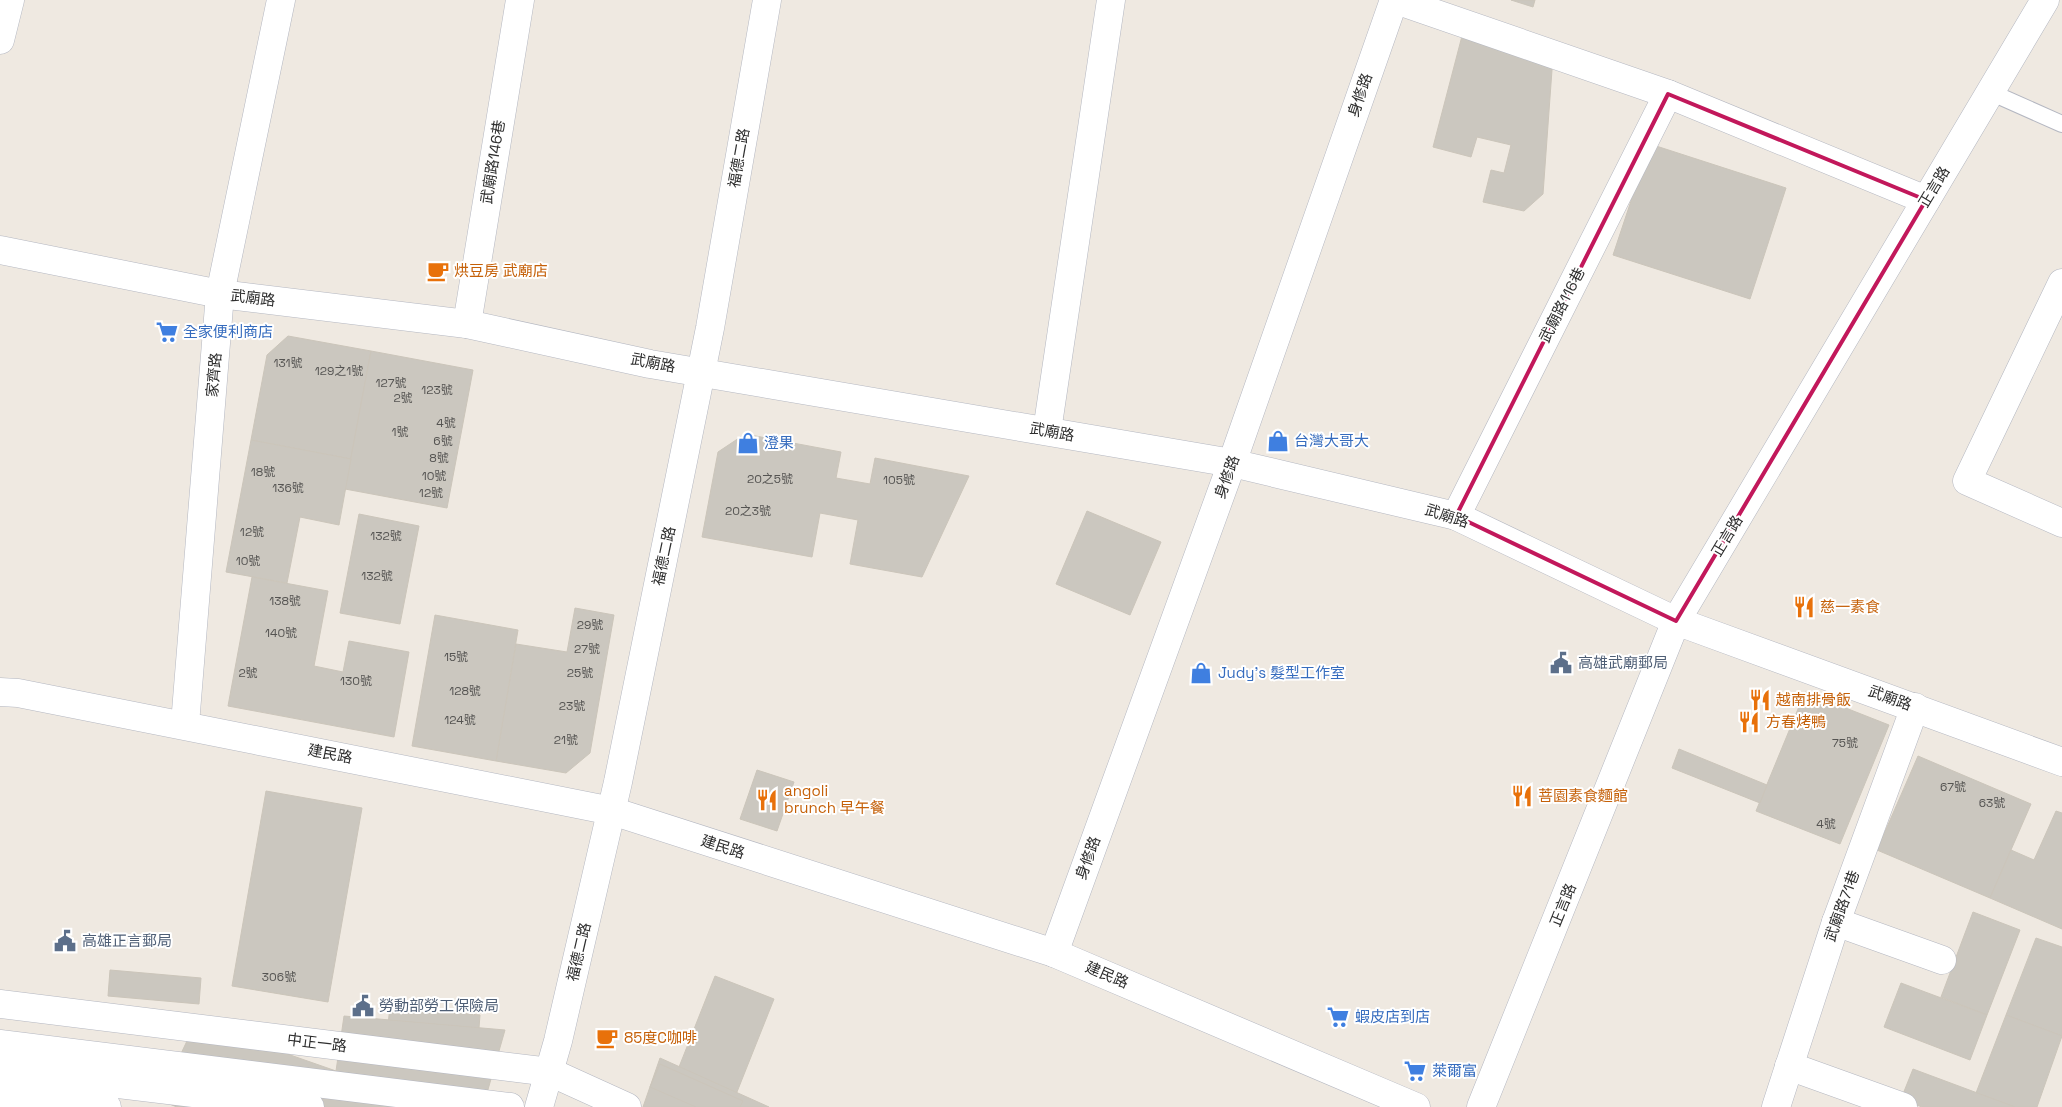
<svg xmlns="http://www.w3.org/2000/svg" width="2062" height="1107" viewBox="0 0 2062 1107" font-family="'Space Grotesk','Noto Sans TC',sans-serif">
	<style>
		.building { fill: #cbc7bf; stroke: #cbc5ba }
		.lines { fill: none; stroke-linecap: round; stroke-linejoin: round }
		.service-casing { stroke: #b4b7c1; stroke-width: 18 }
		.minor-casing { stroke: #b4b7c1; stroke-width: 29 }
		.tertiary-casing { stroke: #b4b7c1; stroke-width: 29 }
		.service { stroke: #fff; stroke-width: 16 }
		.minor { stroke: #fff; stroke-width: 28 }
		.tertiary { stroke: #fff; stroke-width: 28 }
		.marked { fill: none; stroke: #c2185b; stroke-width: 4; stroke-linejoin: round }
		.labels { text-anchor: middle; stroke-width: 4; stroke-linejoin: round; paint-order: stroke }
		.number-label { font-size: 12px; fill: #555452 }
		.street-label { font-size: 15px; fill: #2e2e2e; stroke: #fff }
		.food-label { font-size: 15px; fill: #c56008; stroke: #fff; text-anchor: start }
		.shop-label { font-size: 15px; fill: #366cbe; stroke: #fff; text-anchor: start }
		.service-label { font-size: 15px; fill: #4e5e75; stroke: #fff; text-anchor: start }
	</style>
	<rect width="100%" height="100%" fill="#efe9e1"/>
	<g class="building">
		<path d="M1511 0H1535L1533 7Z"/>
		<path d="M1462 36 1553 56 1543 194 1524 211 1483 202 1491 170 1504 173 1511 145 1477 137 1471 157 1433 147Z"/>
		<path d="M1650 144 1786 188 1750 299 1613 255Z"/>
		<path d="M288 336 371 351 351 459 251 440 267 355Z"/>
		<path d="M371 351 473 370 447 508 345 489Z"/>
		<path d="M745 434 841 452 836 478 870 484 875 458 969 476 922 577 850 564 858 520 820 513 812 557 702 537 718 452Z"/>
		<path d="M251 440 351 459 339 525 300 517 287 583 226 572Z"/>
		<path d="M1087 511 1161 542 1130 615 1056 584Z"/>
		<path d="M359 514 419 526 400 624 340 613Z"/>
		<path d="M252 577 328 591 314 666 343 672 349 641 409 652 394 737 228 706Z"/>
		<path d="M575 608 614 615 590 753 566 773 496 761 516 644 567 652Z"/>
		<path d="M435 615 518 630 496 761 412 746Z"/>
		<path d="M1805 692 1889 725 1840 844 1756 811Z"/>
		<path d="M1679 749 1767 785 1760 803 1672 768Z"/>
		<path d="M1918 756 2031 804 1990 898 1877 850Z"/>
		<path d="M757 770 794 782 777 831 740 819Z"/>
		<path d="M266 791 362 808 328 1002 232 986Z"/>
		<path d="M2056 811 2062 813V929L1990 898 2011 850 2034 860Z"/>
		<path d="M1973 912 2020 930 1987 1015 1941 997Z"/>
		<path d="M2036 938 2062 947V1036L2006 1015Z"/>
		<path d="M110 970 201 978 199 1004 108 996Z"/>
		<path d="M715 976 774 999 731 1107H670L664 1105Z"/>
		<path d="M1901 983 1987 1015 1970 1060 1884 1027Z"/>
		<path d="M390 1007 480 1015 478 1041 387 1033Z"/>
		<path d="M2006 1015 2062 1036 2037 1107H2015L1976 1093Z"/>
		<path d="M344 1016 505 1030 483 1107H177L159 1100 196 1022 336 1071Z"/>
		<path d="M660 1058 769 1107H643Z"/>
		<path d="M660 1064 743 1101 740 1107H696L650 1087Z"/>
		<path d="M1913 1069 2015 1107H1922L1901 1099Z"/>
	</g>
	<g class="lines">
		<g class="service-casing">
			<path id="service" d="M1990 92 2062 124"/>
		</g>
		<g class="minor-casing">
			<g id="minor">
				<path d="M1396 0 1668 94 1926 200"/>
				<path d="M0 40 10 0"/>
				<path d="M0 250 220 294 467 324 650 364 1232 463 1456 516 1676 621 2062 762"/>
				<path d="M2062 283 1967 481 2062 523"/>
				<path d="M467 324 520 0"/>
				<path d="M1047 431 1111 0"/>
				<path d="M1456 516 1668 94"/>
				<path d="M0 692 18 693 612 811 1054 953 1416 1107"/>
				<path d="M185 724 220 294 281 0"/>
				<path d="M1836 922 1942 960"/>
				<path d="M1054 953 1232 463 1394 0"/>
				<path d="M0 1004 550 1072"/>
				<path d="M1789 1066 1903 1107"/>
				<path d="M0 1094 107 1107"/>
				<path d="M539 1107 558 1041 618 782 710 328 767 0"/>
				<path d="M1481 1107 1676 621 2045 0"/>
				<path d="M1776 1107 1836 922 1915 707"/>
			</g>
		</g>
		<g class="tertiary-casing">
			<g id="tertiary">
				<path d="M0 1044 510 1107"/>
				<path d="M0 1070 310 1107"/>
				<path d="M550 1072 627 1107"/>
			</g>
		</g>
		<use href="#service" class="service"/>
		<use href="#minor" class="minor"/>
		<use href="#tertiary" class="tertiary"/>
	</g>
	<path class="marked" d="M1668 94 1926 200 1676 621 1456 516Z"/>
	<defs>
		<g id="cafe-bare" transform="scale(1.725)"><path d="M-5.5-4.5H6V0H3Q3 3.5 0 3.5H-2.5Q-5.5 3.5-5.5 0ZM3-3.2v2h1.7v-2ZM-6 4.5H4V6H-6Z" fill="#e8710a" stroke="#fff" stroke-width="2.5" paint-order="stroke"/></g>
		<g id="supermarket-bare" transform="scale(1.725)"><path d="M-6-5.5h2.5l.6 2H6L4.5 2H-2.5L-4.4-4H-6ZM-1.5 3.2a1.3 1.3 0 1 0 .1 0ZM3 3.2a1.3 1.3 0 1 0 .1 0Z" fill="#3f7fe0" stroke="#fff" stroke-width="2.5" paint-order="stroke"/></g>
		<g id="shop-bare" transform="scale(1.725)"><path d="M-5-2.5h2.3a2.7 3.5 0 0 1 5.4 0H5L5.5 6h-11ZM-1.5-2.5h3a1.5 2.3 0 0 0-3 0Z" fill="#3f7fe0" stroke="#fff" stroke-width="2.5" paint-order="stroke"/></g>
		<g id="restaurant-bare" transform="scale(1.725)"><path d="M-5-6h1v4h1v-4h1v4h1v-4h1v5L-1.5 .5V6h-2V.5L-5-1ZM5-6V6H3V1.5H1.5Q1.5-4 5-6Z" fill="#e8710a" stroke="#fff" stroke-width="2.5" paint-order="stroke"/></g>
		<g id="civic-bare" transform="scale(1.725)"><path d="M-.6-6.5H3V-4.5H.6V-3L4-1V1h2V6H-6V1h2V-1L-.6-3ZM-1.2 2.5V6h2.4V2.5Z" fill="#5c6f8a" stroke="#fff" stroke-width="2.5" paint-order="stroke"/></g>
	</defs>
	<g fill-rule="evenodd">
		<use href="#cafe-bare" x="438" y="271"/>
		<use href="#supermarket-bare" x="167" y="332"/>
		<use href="#shop-bare" x="1278" y="441"/>
		<use href="#shop-bare" x="748" y="443"/>
		<use href="#restaurant-bare" x="1804" y="607"/>
		<use href="#civic-bare" x="1561" y="663"/>
		<use href="#shop-bare" x="1201" y="673"/>
		<use href="#restaurant-bare" x="1760" y="700"/>
		<use href="#restaurant-bare" x="1749" y="722"/>
		<use href="#restaurant-bare" x="1522" y="796"/>
		<use href="#restaurant-bare" x="767" y="800"/>
		<use href="#civic-bare" x="65" y="941"/>
		<use href="#civic-bare" x="363" y="1006"/>
		<use href="#supermarket-bare" x="1338" y="1017"/>
		<use href="#cafe-bare" x="607" y="1038"/>
		<use href="#supermarket-bare" x="1415" y="1071"/>
	</g>
	<g class="labels">
		<g class="number-label">
			<text x="288" y="367">131號</text>
			<text x="339" y="375">129之1號</text>
			<text x="391" y="387">127號</text>
			<text x="437" y="394">123號</text>
			<text x="403" y="402">2號</text>
			<text x="446" y="427">4號</text>
			<text x="400" y="436">1號</text>
			<text x="443" y="445">6號</text>
			<text x="439" y="462">8號</text>
			<text x="263" y="476">18號</text>
			<text x="434" y="480">10號</text>
			<text x="770" y="483">20之5號</text>
			<text x="899" y="484">105號</text>
			<text x="288" y="492">136號</text>
			<text x="431" y="497">12號</text>
			<text x="748" y="515">20之3號</text>
			<text x="252" y="536">12號</text>
			<text x="386" y="540">132號</text>
			<text x="248" y="565">10號</text>
			<text x="377" y="580">132號</text>
			<text x="285" y="605">138號</text>
			<text x="590" y="629">29號</text>
			<text x="281" y="637">140號</text>
			<text x="587" y="653">27號</text>
			<text x="456" y="661">15號</text>
			<text x="248" y="677">2號</text>
			<text x="580" y="677">25號</text>
			<text x="356" y="685">130號</text>
			<text x="465" y="695">128號</text>
			<text x="572" y="710">23號</text>
			<text x="460" y="724">124號</text>
			<text x="566" y="744">21號</text>
			<text x="1845" y="747">75號</text>
			<text x="1953" y="791">67號</text>
			<text x="1992" y="807">63號</text>
			<text x="1826" y="828">4號</text>
			<text x="279" y="981">306號</text>
		</g>
		<g class="street-label">
			<text transform="translate(1360 95) rotate(-71)" y="5">身修路</text>
			<text transform="translate(739 158) rotate(-80)" y="5">福德二路</text>
			<text transform="translate(493 162) rotate(-81)" y="5">武廟路146巷</text>
			<text transform="translate(1934 187) rotate(-59)" y="5">正言路</text>
			<text transform="translate(253 298) rotate(7)" y="5">武廟路</text>
			<text transform="translate(1562 305) rotate(-63)" y="5">武廟路116巷</text>
			<text transform="translate(653 363) rotate(11)" y="5">武廟路</text>
			<text transform="translate(214 375) rotate(-85)" y="5">家齊路</text>
			<text transform="translate(1052 432) rotate(10)" y="5">武廟路</text>
			<text transform="translate(1227 477) rotate(-70)" y="5">身修路</text>
			<text transform="translate(1447 516) rotate(18)" y="5">武廟路</text>
			<text transform="translate(1727 536) rotate(-59)" y="5">正言路</text>
			<text transform="translate(664 556) rotate(-78)" y="5">福德二路</text>
			<text transform="translate(1890 698) rotate(20)" y="5">武廟路</text>
			<text transform="translate(330 754) rotate(11)" y="5">建民路</text>
			<text transform="translate(723 847) rotate(18)" y="5">建民路</text>
			<text transform="translate(1088 858) rotate(-70)" y="5">身修路</text>
			<text transform="translate(1563 905) rotate(-68)" y="5">正言路</text>
			<text transform="translate(1842 906) rotate(-70)" y="5">武廟路71巷</text>
			<text transform="translate(579 952) rotate(-77)" y="5">福德二路</text>
			<text transform="translate(1107 975) rotate(23)" y="5">建民路</text>
			<text transform="translate(317 1043) rotate(7)" y="5">中正一路</text>
		</g>
		<g class="food-label">
			<text x="454" y="276">烘豆房 武廟店</text>
			<text x="1820" y="612">慈一素食</text>
			<text x="1776" y="705">越南排骨飯</text>
			<text x="1766" y="727">方春烤鴨</text>
			<text x="784" y="796">angoli<tspan x="784" dy="17">brunch 早午餐</tspan></text>
			<text x="1538" y="801">菩園素食麵館</text>
			<text x="624" y="1043">85度C咖啡</text>
		</g>
		<g class="shop-label">
			<text x="183" y="337">全家便利商店</text>
			<text x="1294" y="446">台灣大哥大</text>
			<text x="764" y="448">澄果</text>
			<text x="1218" y="678">Judy's 髮型工作室</text>
			<text x="1355" y="1022">蝦皮店到店</text>
			<text x="1432" y="1076">萊爾富</text>
		</g>
		<g class="service-label">
			<text x="1578" y="668">高雄武廟郵局</text>
			<text x="82" y="946">高雄正言郵局</text>
			<text x="379" y="1011">勞動部勞工保險局</text>
		</g>
	</g>
</svg>
